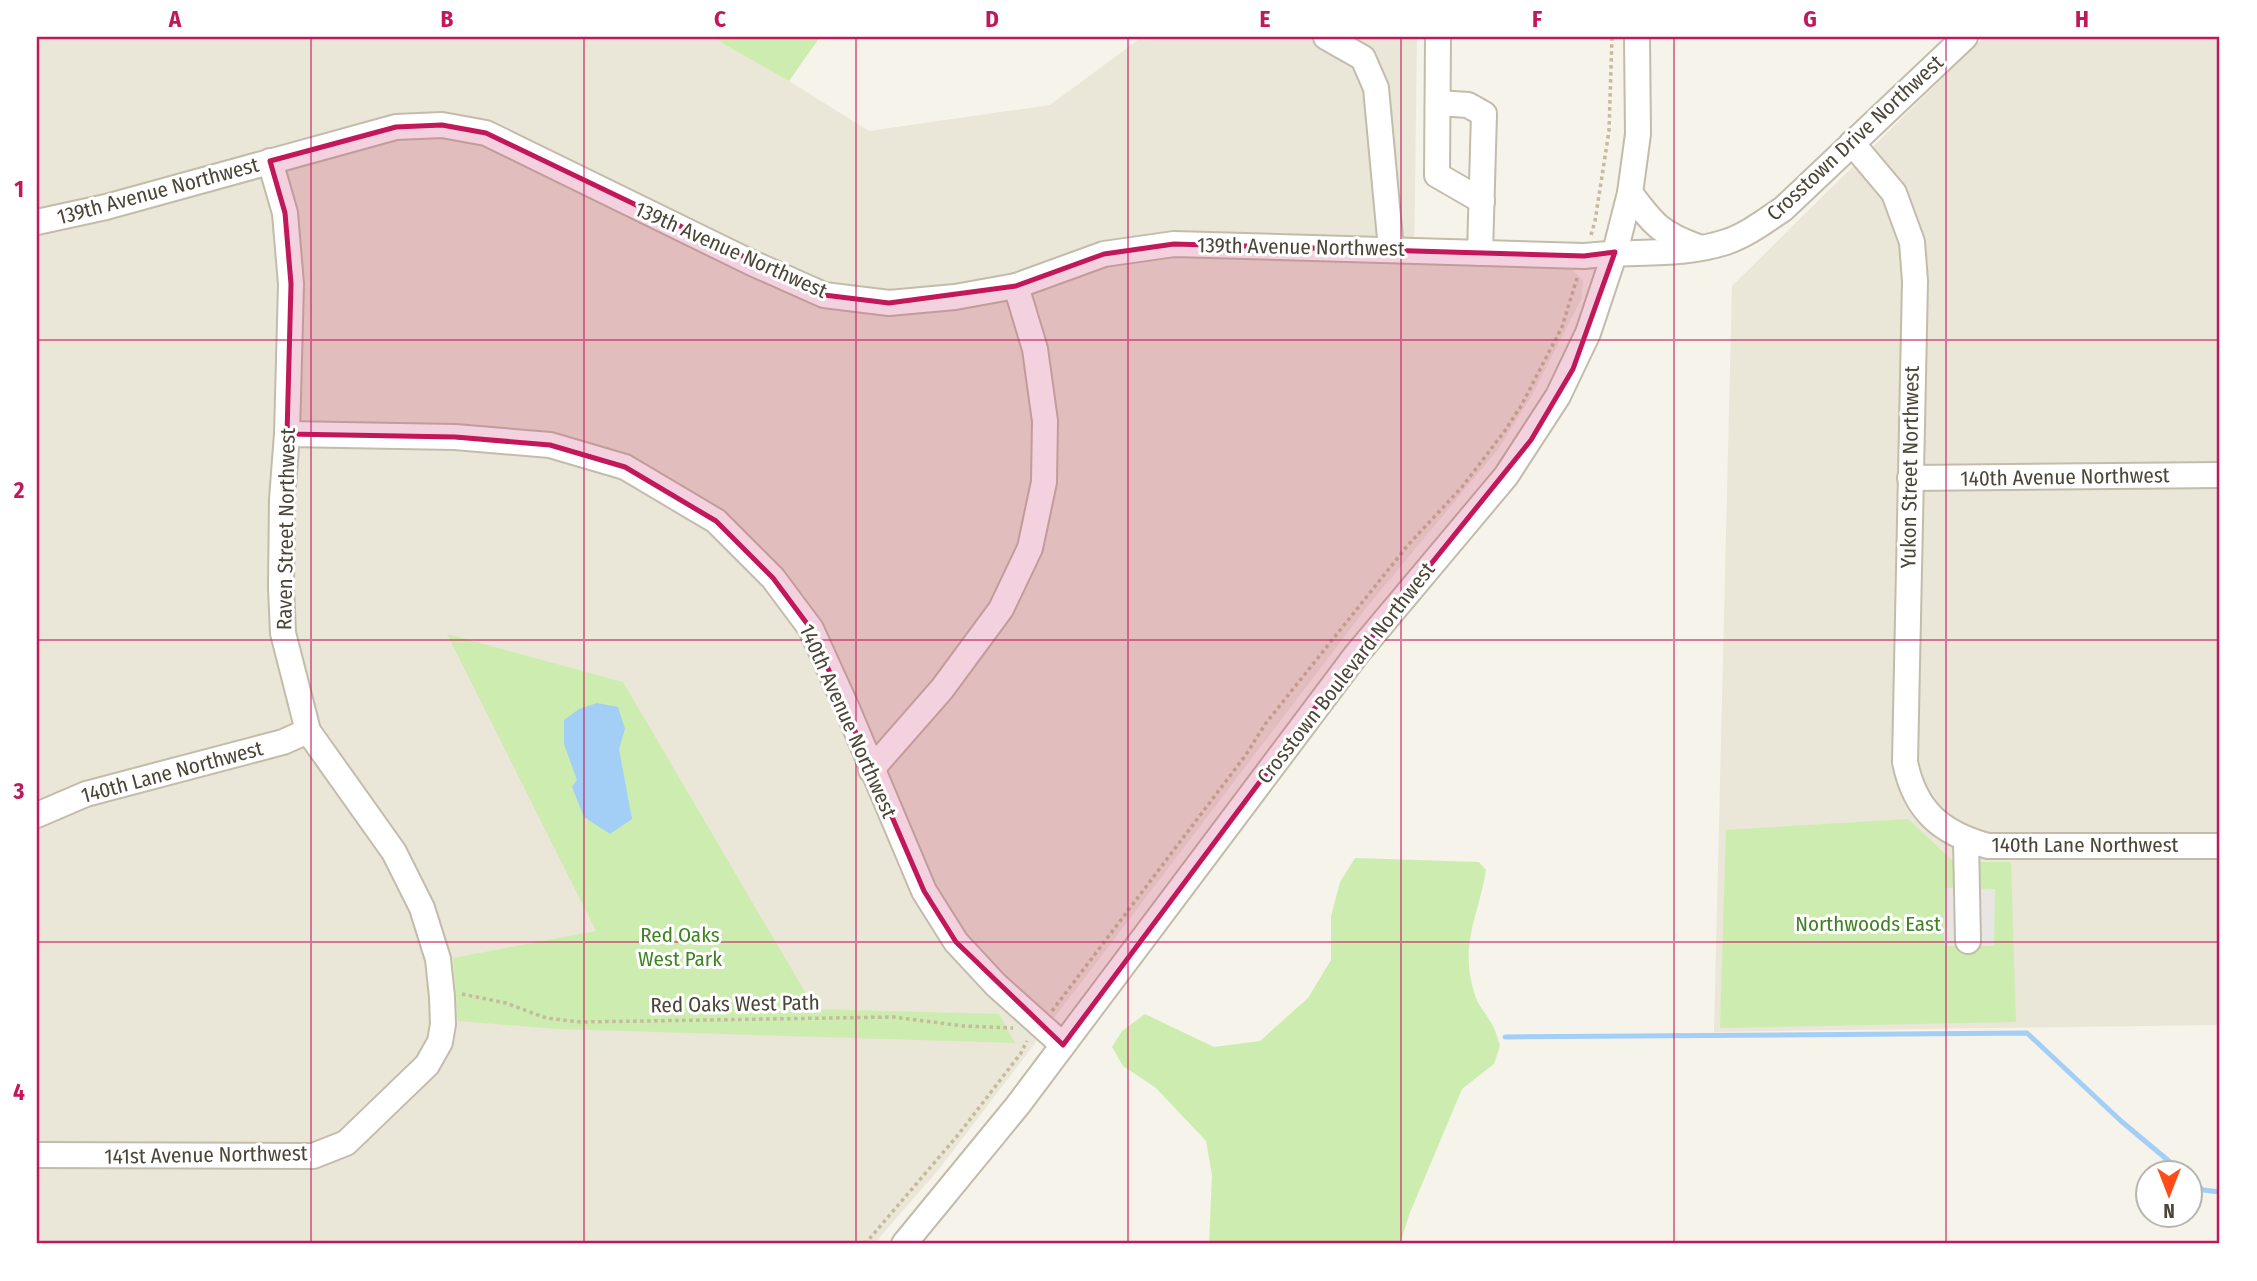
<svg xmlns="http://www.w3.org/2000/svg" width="2257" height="1281" viewBox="0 0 2257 1281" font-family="'Fira Sans Condensed',sans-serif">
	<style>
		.residential { fill: #eae6d8 }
		.green { fill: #cdedb0 }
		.parking { fill: #e7e6e2 }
		.water { fill: #a3cef6 }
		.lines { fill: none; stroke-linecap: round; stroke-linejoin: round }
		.stream { stroke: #a3cef6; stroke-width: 5 }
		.minor-casing { stroke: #c3bcab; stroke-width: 28 }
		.path { stroke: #c5ba9b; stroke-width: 3.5; stroke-dasharray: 3.5 3.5; stroke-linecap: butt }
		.minor { stroke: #fff; stroke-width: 24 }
		.marked { fill: #c2185b; fill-opacity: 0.2; stroke: #c2185b; stroke-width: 5; stroke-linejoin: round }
		.grid { fill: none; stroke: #c2185b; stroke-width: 2; stroke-opacity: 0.55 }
		.labels { text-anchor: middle; stroke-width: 6; stroke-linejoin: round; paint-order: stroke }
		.street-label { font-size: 21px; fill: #4b4537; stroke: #fff }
		.park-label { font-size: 21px; fill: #418324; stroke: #fff }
		.neatline { fill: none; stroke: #c2185b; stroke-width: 2.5 }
		.grid-label { font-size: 23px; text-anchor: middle; font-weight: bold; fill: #c2185b }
	</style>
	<rect width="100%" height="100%" fill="#f6f3ea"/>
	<g class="residential">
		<path d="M37 37H715L725 45 789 81 869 131 1050 105 1142 37H1417L1414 264 1568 265 1583 281 1582 298 1531 397 1499 448 1367 607 940 1168 874 1244H37Z"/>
		<path d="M1984 37H2220V1025L1714 1032 1732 286Z"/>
	</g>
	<g class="green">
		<path d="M715 37H820L789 81 725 45Z"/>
		<path d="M447 634 623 682 815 1009 999 1014 1015 1043 557 1029 458 1021 453 958 596 931Z"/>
		<path d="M1908 819 1954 862H2011L2016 1022 1720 1028 1726 830Z"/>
		<path d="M1355 858 1479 862 1486 870C1478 919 1458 946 1476 998 1480 1008 1488 1016 1493 1026 1496 1032 1498 1040 1500 1046L1494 1064 1462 1089 1409 1215 1400 1244H1209L1212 1175 1206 1141 1156 1088 1123 1066 1112 1047 1122 1031 1145 1014 1214 1047 1260 1041 1308 998 1331 960V916L1340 882Z"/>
	</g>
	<path class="parking" d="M1945 888 1995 889 1994 946H1944Z"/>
	<path class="water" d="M597 703 618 707 625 729 619 749 632 819 610 834 584 817 572 787 577 780 564 744V720L579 709Z"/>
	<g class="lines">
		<g class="stream">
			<path d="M1505 1037 2027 1033 2121 1121 2182 1172"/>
			<path d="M2190 1180 2203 1190 2220 1192"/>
		</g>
		<g class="minor-casing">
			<g id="minor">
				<path d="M1326 37 1363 58 1376 88 1391 249"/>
				<path d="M1438 37 1437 175 1482 201"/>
				<path d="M1438 103 1468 105 1484 114 1480 253"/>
				<path d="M1852 143 1894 193 1912 242 1915 281 1905 762C1915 811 1941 833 1988 846H2220"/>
				<path d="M1630 193C1654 225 1660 233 1698 247"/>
				<path d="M37 222 106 207 396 127 442 125 486 133 752 263 824 295 889 303 955 297 1016 286 1104 254 1174 244 1584 256C1631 250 1681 257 1726 242 1747 235 1765 221 1783 209L1965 37"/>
				<path d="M287 434 455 437 550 445 625 467 716 521 773 578 811 629 846 706 924 891 956 942 996 985 1063 1045"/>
				<path d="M1910 478 2220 475"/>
				<path d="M871 770 942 689 1001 609 1030 548 1044 482 1045 421 1035 349 1016 286"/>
				<path d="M37 815 86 794 283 742 308 731"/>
				<path d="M1966 840 1968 941"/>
				<path d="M37 1155 313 1156 346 1143 427 1065 440 1042 443 1024 442 997 438 959 422 908 394 852 308 731 283 633 281 588 282 499 287 434 291 284 285 213 270 161"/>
				<path d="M904 1244 1018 1105 1356 655 1506 476 1558 396 1588 333 1615 252 1630 193 1638 134 1637 37"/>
			</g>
		</g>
		<g class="path">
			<path d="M1591 235 1595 221 1609 131 1612 37"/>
			<path d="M462 994 506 1003 546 1018 581 1022 893 1017 964 1026 1013 1028"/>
			<path d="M1052 1011 1245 756 1266 723 1408 545 1462 487 1504 432 1521 406 1562 327 1578 275"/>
			<path d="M865 1244 958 1135 1021 1053 1027 1041"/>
		</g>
		<use href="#minor" class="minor"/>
	</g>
	<path class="marked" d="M442 125 486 133 824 295 889 303 1016 286 1104 254 1174 244 1584 256 1615 252 1573 369 1531 440 1318 704 1063 1045 956 942 924 891 811 629 773 578 716 521 625 467 550 445 455 437 287 434 291 284 285 213 270 161 396 127Z"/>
	<path class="grid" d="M311 37V1244M584 37V1244M856 37V1244M1128 37V1244M1401 37V1244M1674 37V1244M1946 37V1244M37 340H2220M37 640H2220M37 942H2220"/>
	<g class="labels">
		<g class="street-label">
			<text transform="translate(1855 138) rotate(-43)" y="7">Crosstown Drive Northwest</text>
			<text transform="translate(158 191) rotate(-15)" y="7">139th Avenue Northwest</text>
			<text transform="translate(1301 247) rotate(1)" y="7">139th Avenue Northwest</text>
			<text transform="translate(731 250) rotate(24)" y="7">139th Avenue Northwest</text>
			<text transform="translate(1910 467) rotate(-89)" y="7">Yukon Street Northwest</text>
			<text transform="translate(2065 477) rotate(-1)" y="7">140th Avenue Northwest</text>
			<text transform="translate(286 529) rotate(-89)" y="7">Raven Street Northwest</text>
			<text transform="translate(1346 673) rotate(-52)" y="7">Crosstown Boulevard Northwest</text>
			<text transform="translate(848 721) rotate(66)" y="7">140th Avenue Northwest</text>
			<text transform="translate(172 772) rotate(-15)" y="7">140th Lane Northwest</text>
			<text x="2085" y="852">140th Lane Northwest</text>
			<text transform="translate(735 1004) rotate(-1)" y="7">Red Oaks West Path</text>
			<text transform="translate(206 1155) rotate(-1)" y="7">141st Avenue Northwest</text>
		</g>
		<g class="park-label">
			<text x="1868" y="931">Northwoods East</text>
			<text x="680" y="942">Red Oaks<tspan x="680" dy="24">West Park</tspan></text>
		</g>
	</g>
	<rect width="2257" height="1281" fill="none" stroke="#ffffff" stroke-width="77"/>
	<g transform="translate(2169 1194) rotate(180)"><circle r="33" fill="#ffffff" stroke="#b7b5af" stroke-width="2"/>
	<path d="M0-5L12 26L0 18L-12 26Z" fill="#ff4c18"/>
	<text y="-10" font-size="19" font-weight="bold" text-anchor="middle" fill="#4b4537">N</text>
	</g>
	<rect x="38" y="38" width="2180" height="1204" class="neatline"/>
	<g class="grid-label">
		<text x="175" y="27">A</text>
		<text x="447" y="27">B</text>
		<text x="720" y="27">C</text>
		<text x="992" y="27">D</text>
		<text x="1265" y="27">E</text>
		<text x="1537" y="27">F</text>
		<text x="1810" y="27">G</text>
		<text x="2082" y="27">H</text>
		<text x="19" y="197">1</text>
		<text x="19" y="498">2</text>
		<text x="19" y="799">3</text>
		<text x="19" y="1100">4</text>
	</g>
</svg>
